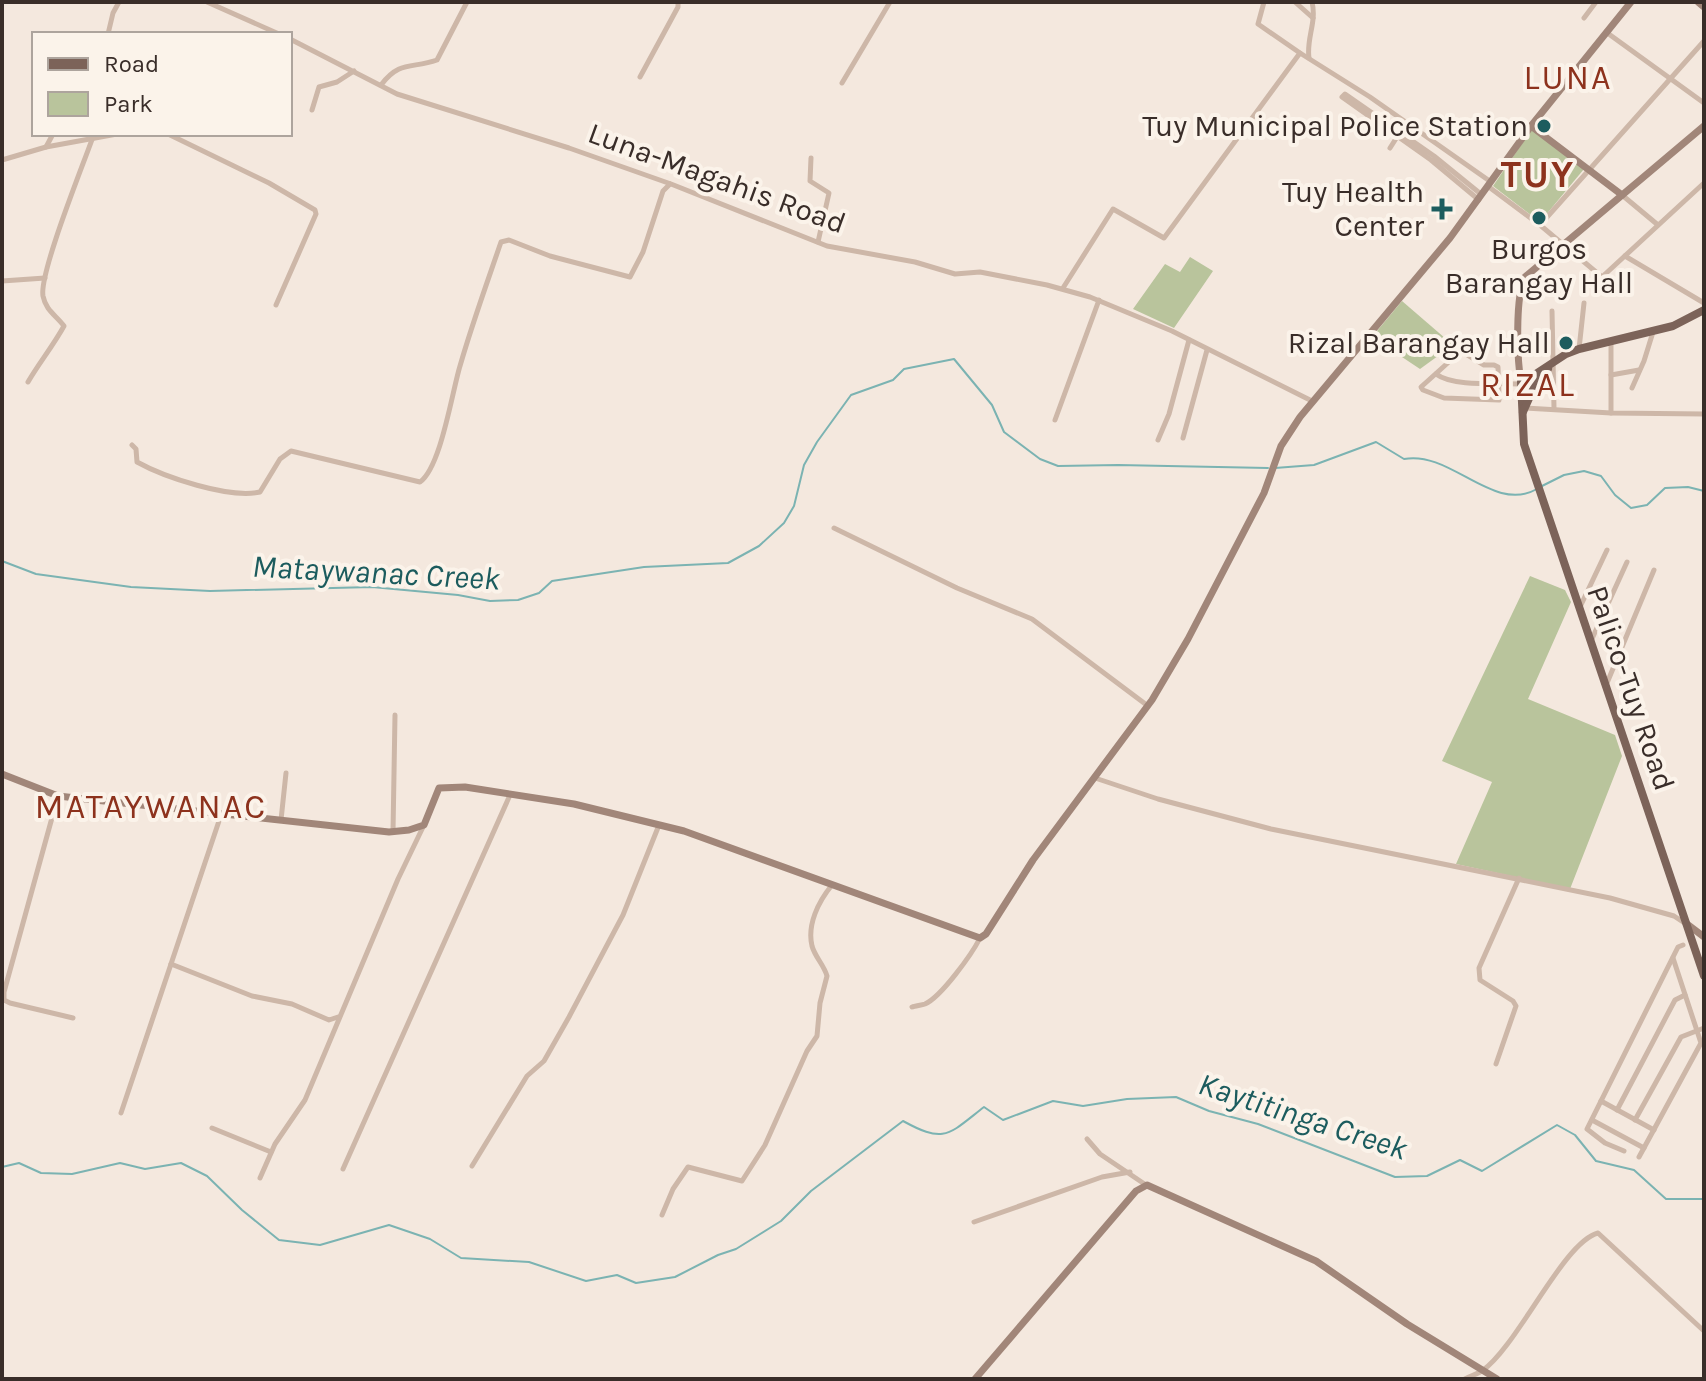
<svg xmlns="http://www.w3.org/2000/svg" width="1706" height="1381" viewBox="0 0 1706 1381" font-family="Karla,sans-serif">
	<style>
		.green { fill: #b9c49c }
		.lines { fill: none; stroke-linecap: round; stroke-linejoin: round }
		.stream { stroke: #7bb3b2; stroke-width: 2 }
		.street { stroke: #cdb7a8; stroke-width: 5 }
		.secondary { stroke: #a18679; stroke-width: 7 }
		.primary { stroke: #7c6359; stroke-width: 8 }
		.poi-dot { fill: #1c5c5e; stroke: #fbf3ea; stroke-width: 3 }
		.labels { text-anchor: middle; stroke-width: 8; stroke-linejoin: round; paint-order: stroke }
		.poi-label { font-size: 30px; fill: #392d29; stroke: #fbf3ea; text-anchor: end }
		.street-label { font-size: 30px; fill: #392d29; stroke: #fbf3ea }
		.water-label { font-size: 32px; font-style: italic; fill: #1c5c5e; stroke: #fbf3ea }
		.quarter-label { font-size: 34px; letter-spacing: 2px; fill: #8d321d; stroke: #fbf3ea }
		.district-label { font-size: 38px; font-weight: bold; letter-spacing: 2px; fill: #8d321d; stroke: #fbf3ea }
	</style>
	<rect width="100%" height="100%" fill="#f4e8de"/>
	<g class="green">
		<path d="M1532 129 1584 169 1540 222 1493 186Z"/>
		<path d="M1190 257 1213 271 1174 328 1133 309 1165 264 1180 272Z"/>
		<path d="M1402 301 1453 345 1420 369 1372 337Z"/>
		<path d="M1530 576 1565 590 1571 602 1528 699 1615 735 1622 756 1570 889 1456 864 1492 782 1442 761Z"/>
	</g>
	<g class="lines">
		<g class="stream">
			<path d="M1275 468 1314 465 1376 442 1404 459C1451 450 1493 514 1537 489"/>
			<path d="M1542 486 1564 475 1584 471 1601 476 1615 495 1631 508 1647 505 1665 488 1688 487 1704 491"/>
			<path d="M2 561 36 574 131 587 210 591 372 587 458 595 490 601 518 600 539 593 552 581 644 567 728 563 759 546 784 523 794 506 804 465 817 442 851 395 893 380 904 369 954 359 992 405 1004 432 1040 459 1058 466 1118 465 1268 468"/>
			<path d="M2 1167 19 1163 41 1173 72 1174 120 1163 145 1169 181 1163 207 1176 242 1210 279 1240 320 1245 389 1225 430 1239 461 1258 529 1262 586 1281 617 1275 636 1283 675 1277 718 1255 736 1249 781 1221 811 1191 903 1121C945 1144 948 1135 984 1107L1003 1120 1053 1101 1083 1106 1127 1099 1176 1097 1209 1111 1258 1124 1395 1177 1427 1176 1460 1160 1482 1171 1557 1125 1575 1135 1596 1161 1634 1170 1666 1199H1704"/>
		</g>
		<g class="street">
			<path d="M207 2 279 34"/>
			<path d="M1264 2 1258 24 1300 53"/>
			<path d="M1295 2 1313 18"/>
			<path d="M1584 18 1596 2"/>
			<path d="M1606 32 1704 103"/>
			<path d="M108 34 113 13 119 2"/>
			<path d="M290 39 397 94 569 148 671 184 827 246 915 262 955 274 980 272 1047 285 1090 297 1172 331 1312 401"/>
			<path d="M1309 58C1306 39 1317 22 1312 2"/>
			<path d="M640 77 678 7V2"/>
			<path d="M842 83 890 2"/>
			<path d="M381 85C400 60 412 69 437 60L467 2"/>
			<path d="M312 110 319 87 337 82 354 71"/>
			<path d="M168 134 269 183 315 210 316 214 276 305"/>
			<path d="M46 147 53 134"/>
			<path d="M1390 148 1397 137"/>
			<path d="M811 158 810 181 829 193 818 242"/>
			<path d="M2 160 46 147 117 134"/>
			<path d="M1489 187 1540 225 1602 277 1704 183"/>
			<path d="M1622 195 1658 225"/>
			<path d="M1479 200 1431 160 1342 97 1345 94 1434 156 1482 195"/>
			<path d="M1540 225 1704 41"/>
			<path d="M1625 256 1704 303"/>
			<path d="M2 281 45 278"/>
			<path d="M1063 288 1113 209 1164 238 1300 53 1370 97 1491 182"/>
			<path d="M1552 311 1554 408"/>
			<path d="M1579 349 1584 303"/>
			<path d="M1461 351 1484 365H1494L1498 367 1499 400 1444 398 1423 390 1421 387Z"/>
			<path d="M1436 374C1453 387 1498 383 1520 384"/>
			<path d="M1611 375 1639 370"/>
			<path d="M28 382C39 363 53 346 64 326 56 315 46 311 43 296 39 273 84 163 94 134"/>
			<path d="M1632 388 1644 361 1653 332"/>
			<path d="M1525 408 1611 413 1704 414"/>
			<path d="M1611 413V342"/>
			<path d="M1055 420 1099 300"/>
			<path d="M1183 438 1207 350"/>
			<path d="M1158 440 1169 414 1189 340"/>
			<path d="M132 445 136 449 137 462C164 477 229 499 260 492L280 459 291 451 420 482C441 467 452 392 460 366 472 324 487 283 501 242L509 240 550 256 630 277 643 252 663 191 670 184"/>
			<path d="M834 528 957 588 1032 619 1148 706"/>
			<path d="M1580 607 1607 550"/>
			<path d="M1591 641 1627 562"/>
			<path d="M1607 683 1654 570"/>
			<path d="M1095 778 1158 799 1271 829 1610 898 1674 916 1686 924"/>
			<path d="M58 796 4 992V1000L10 1003 73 1018"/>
			<path d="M281 820 286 773"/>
			<path d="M393 832 395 715"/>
			<path d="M171 964 252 996 292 1004 329 1020 338 1017"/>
			<path d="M912 1007C915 1006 922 1005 925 1004 941 997 972 954 980 938"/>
			<path d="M1496 1064 1516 1006 1513 1001 1480 980 1479 968 1519 878"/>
			<path d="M1601 1101 1654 1130"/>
			<path d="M1617 1110 1675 1000 1685 995"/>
			<path d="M121 1113 221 815"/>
			<path d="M1592 1120 1644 1148"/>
			<path d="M1635 1120 1681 1037 1704 1028"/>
			<path d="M212 1128 271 1152"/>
			<path d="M1087 1139 1100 1154 1146 1185"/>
			<path d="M1624 1151 1605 1143 1587 1129 1678 947 1683 945"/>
			<path d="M1639 1157 1701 1043 1673 958"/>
			<path d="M472 1166 527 1076 544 1061 569 1017 623 915 659 825"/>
			<path d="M343 1169 510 795"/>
			<path d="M260 1178 275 1144 305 1100 398 879 424 825"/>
			<path d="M662 1215 673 1189 688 1167 742 1181 765 1145 807 1051 817 1036 820 1003 827 976C824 965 815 957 812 946 807 925 818 902 832 885"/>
			<path d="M974 1222 1102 1177 1130 1172"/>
			<path d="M1465 1379C1470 1376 1477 1374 1482 1371 1518 1346 1563 1242 1598 1233L1704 1331"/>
		</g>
		<g class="secondary">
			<path d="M1698 2 1704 7"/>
			<path d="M1531 126 1622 195"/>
			<path d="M1521 382C1517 360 1515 296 1525 277L1704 126"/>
			<path d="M2 774 58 796 389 832 409 830 424 825 439 788 465 787 574 804 684 831 980 938 986 934 1033 860 1152 700 1188 639 1264 493 1281 446 1300 417 1450 238 1531 126 1631 2"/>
			<path d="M1687 924 1704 937"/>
			<path d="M975 1379 1136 1191 1147 1185 1316 1261 1407 1324 1497 1379"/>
		</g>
		<g class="primary">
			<path d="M1531 377 1524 378 1521 382 1524 444 1704 976"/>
			<path d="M1531 377 1566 354 1579 349 1673 326 1704 310"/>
			<path d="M1523 412 1535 385 1548 369"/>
		</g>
	</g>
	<g class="poi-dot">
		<circle cx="1544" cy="126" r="8"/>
		<path d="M1438 197h8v8h8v8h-8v8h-8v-8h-8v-8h8z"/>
		<circle cx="1539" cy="218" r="8"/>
		<circle cx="1566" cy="343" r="8"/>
	</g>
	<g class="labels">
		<g class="poi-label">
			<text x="1528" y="136">Tuy Municipal Police Station</text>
			<text x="1424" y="202">Tuy Health<tspan x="1424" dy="34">Center</tspan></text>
			<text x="1539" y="259" text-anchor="middle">Burgos<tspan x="1539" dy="34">Barangay Hall</tspan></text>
			<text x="1550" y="353">Rizal Barangay Hall</text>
		</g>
		<g class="street-label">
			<text transform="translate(717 178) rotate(20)" y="10">Luna-Magahis Road</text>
			<text transform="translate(1631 688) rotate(71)" y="10">Palico-Tuy Road</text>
		</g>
		<g class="water-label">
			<text transform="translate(376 572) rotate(3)" y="11">Mataywanac Creek</text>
			<text transform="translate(1303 1116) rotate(18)" y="11">Kaytitinga Creek</text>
		</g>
		<g class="quarter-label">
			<text x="1568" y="89">LUNA</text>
			<text x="1528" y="396">RIZAL</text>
			<text x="151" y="818">MATAYWANAC</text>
		</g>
		<g class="district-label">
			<text x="1538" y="187">TUY</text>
		</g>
	</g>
	<rect width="1706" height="1381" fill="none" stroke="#392d29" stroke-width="8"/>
	<rect x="32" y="32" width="260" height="104" fill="#fbf3ea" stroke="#ada49d" stroke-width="2"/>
	<rect x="48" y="58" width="40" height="12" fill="#7c6359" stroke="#ada49d" stroke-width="2"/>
	<text x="104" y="72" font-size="24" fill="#392d29">Road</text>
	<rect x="48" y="92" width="40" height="24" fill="#b9c49c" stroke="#ada49d" stroke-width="2"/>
	<text x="104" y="112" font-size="24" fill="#392d29">Park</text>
</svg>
